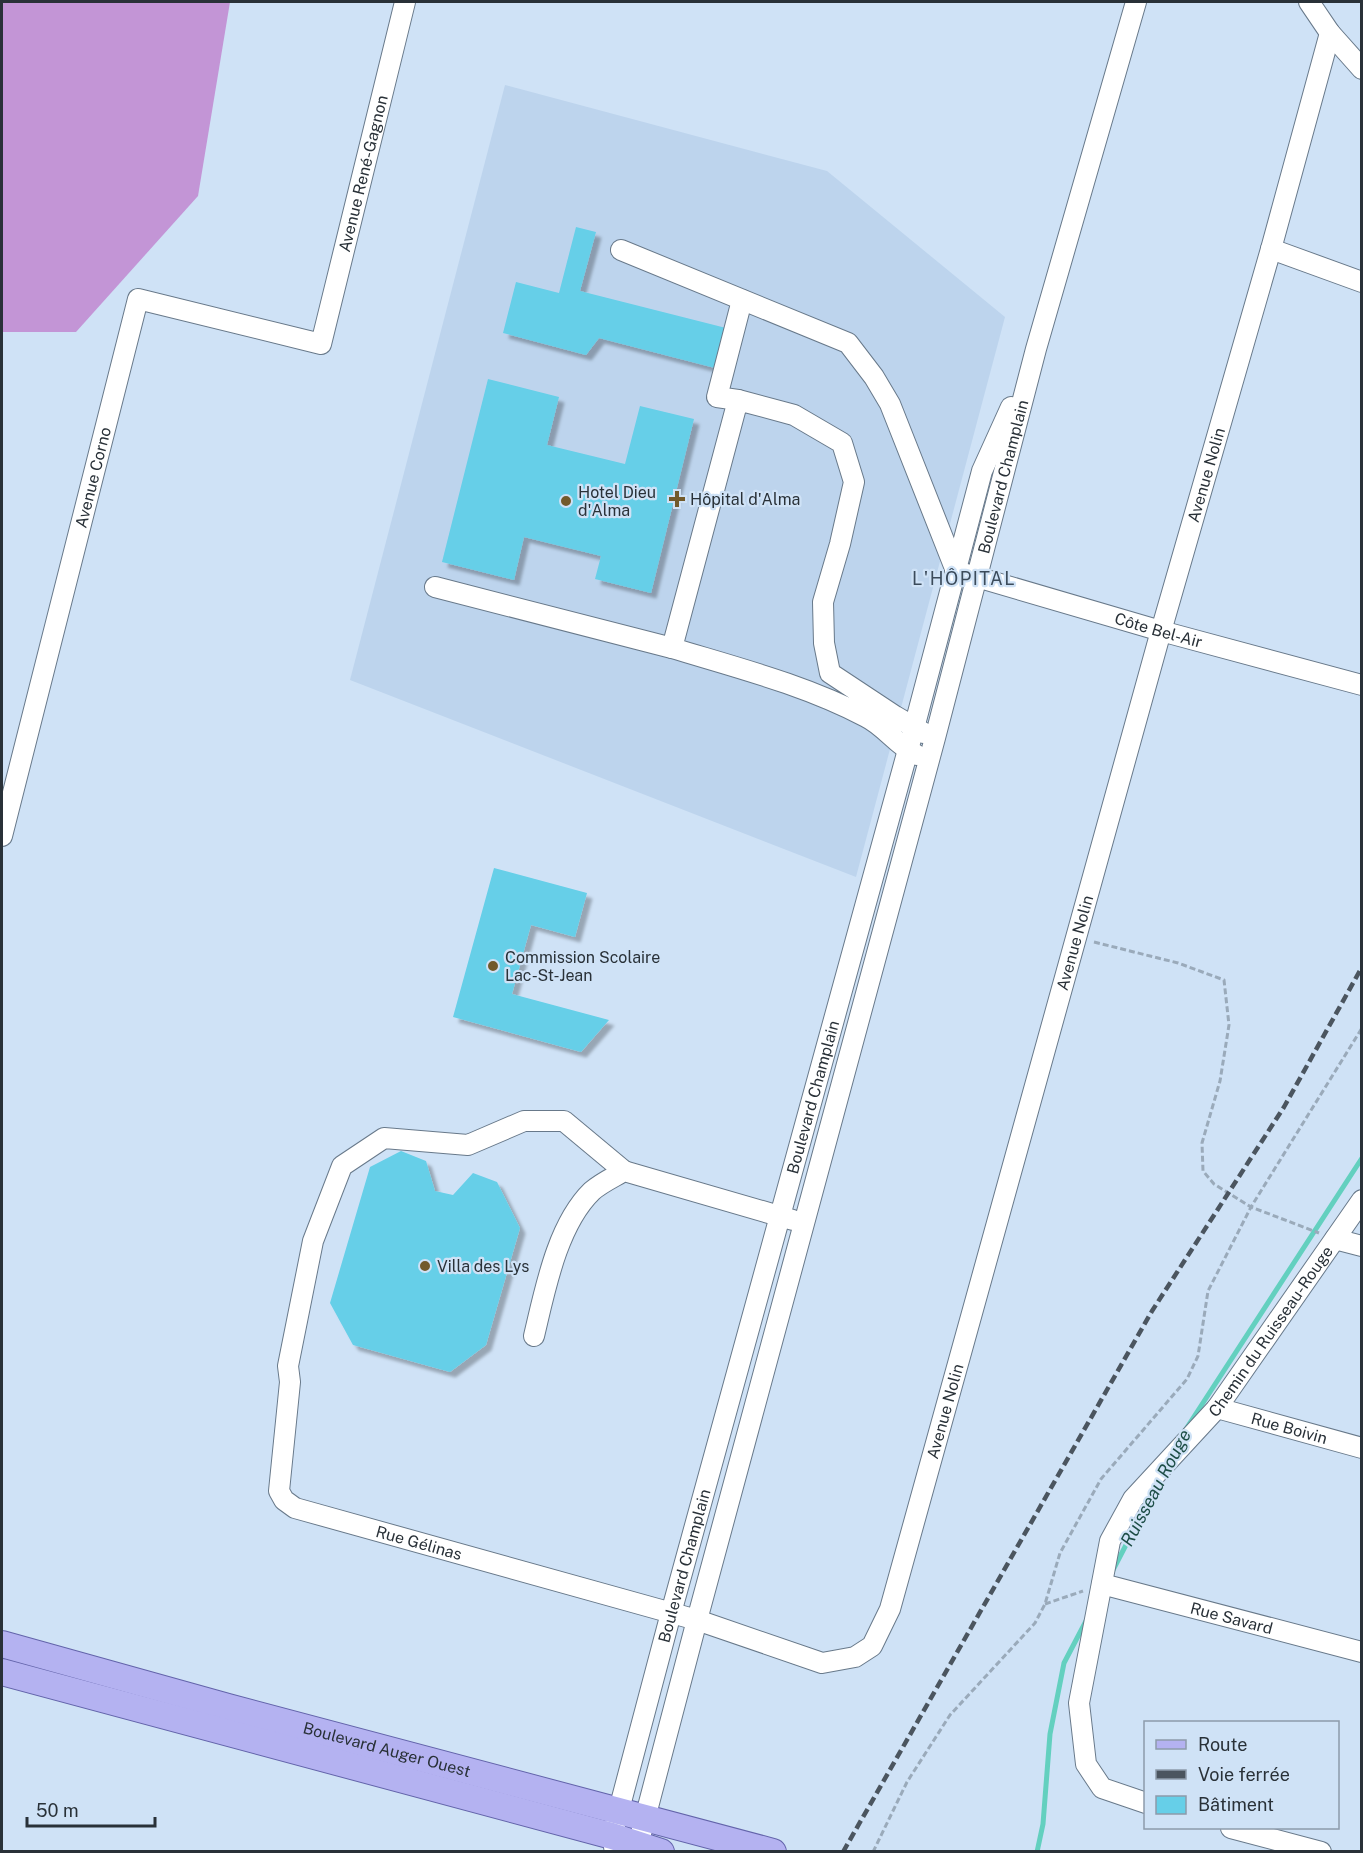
<svg xmlns="http://www.w3.org/2000/svg" width="1363" height="1853" viewBox="0 0 1363 1853" font-family="'Public Sans',sans-serif">
	<style>
		.built { fill: #bdd4ed }
		.forest { fill: #c395d6 }
		.lines { fill: none; stroke-linecap: round; stroke-linejoin: round }
		.stream { stroke: #63d0bf; stroke-width: 5 }
		.building { fill: #66cfe8; filter: url(#shadow) }
		.minor-casing { stroke: #68798a; stroke-width: 22 }
		.major-casing { stroke: #6364aa; stroke-width: 28 }
		.path { stroke: #9aaaba; stroke-width: 3; stroke-dasharray: 6 3; stroke-linecap: butt }
		.minor { stroke: #fff; stroke-width: 20 }
		.major { stroke: #b4b2f1; stroke-width: 26 }
		.rail { stroke: #4b555f; stroke-width: 4.5; stroke-dasharray: 9 4.5; stroke-linecap: butt }
		.poi-dot { fill: #725a2b; stroke: #cfe2f6; stroke-width: 2 }
		.labels { text-anchor: middle; stroke-width: 4.5; stroke-linejoin: round; paint-order: stroke }
		.street-label { font-size: 16px; fill: #293138; stroke: #cfe2f6 }
		.poi-label { font-size: 16px; fill: #293138; stroke: #cfe2f6; text-anchor: start }
		.neighbourhood-label { font-size: 18px; letter-spacing: 1.5px; fill: #3b4b5b; stroke: #cfe2f6 }
		.water-label { font-size: 18px; font-style: italic; fill: #1d4d46; stroke: #cfe2f6 }
	</style>
	<defs>
		<filter id="shadow"><feDropShadow dx="5.5" dy="5.5" stdDeviation="1.5" flood-color="#0004"/></filter>
	</defs>
	<rect width="100%" height="100%" fill="#cfe2f6"/>
	<path class="built" d="M505 85 827 171 1005 317 856 877 350 680Z"/>
	<path class="forest" d="M2 2H230L198 196 76 332H2Z"/>
	<g class="lines">
		<g class="stream">
			<path d="M1186 1429 1362 1158"/>
			<path d="M1113 1570 1157 1485"/>
			<path d="M1037 1852 1043 1824 1050 1734 1064 1663 1086 1621"/>
		</g>
	</g>
	<g class="building">
		<path d="M576 227 596 232 580 291 726 328 715 368 599 338 586 355 503 333 516 282 559 293Z"/>
		<path d="M488 379 559 397 547 445 625 464 640 406 694 419 651 593 595 579 601 556 524 537 514 580 442 562Z"/>
		<path d="M494 868 587 893 575 937 531 925 512 994 609 1020 581 1052 453 1017Z"/>
		<path d="M401 1151 426 1161 435 1191 453 1195 473 1173 497 1182 520 1228 486 1345 450 1372 353 1345 330 1303 370 1167Z"/>
	</g>
	<g class="lines">
		<g class="minor-casing">
			<g id="minor">
				<path d="M1309 2 1330 33 1362 69"/>
				<path d="M1271 249 1362 282"/>
				<path id="s1" d="M621 250 848 343 874 377 890 404 956 571 1161 631 1362 685"/>
				<path d="M738 400 717 397 742 300"/>
				<path d="M435 587 672 648"/>
				<path d="M917 755C897 746 885 726 866 717 805 685 738 668 672 648L738 400 794 415 842 443 854 482 840 544 823 602 824 643 830 673 895 716 924 733"/>
				<path id="s2" d="M2 836 138 299 321 344 405 2"/>
				<path id="s3" d="M624 1171 564 1121H524L468 1145 384 1138 342 1166 313 1241 288 1366 290 1382 279 1491 284 1500 295 1508 697 1620 822 1663 855 1657 872 1646 890 1609 1161 631 1271 249 1330 33"/>
				<path d="M1335 1239 1362 1246"/>
				<path d="M534 1336C545 1290 557 1225 592 1191 601 1183 614 1177 624 1171L793 1220"/>
				<path id="s4" d="M1217 1408 1362 1448"/>
				<path id="s5" d="M1102 1584 1362 1652"/>
				<path id="s6" d="M1146 1803 1102 1788 1086 1764 1079 1703 1110 1541 1133 1499 1217 1408 1362 1200"/>
				<path d="M1231 1828 1321 1852"/>
				<path id="s7" d="M615 1852 612 1836 671 1613 914 728 982 471 1011 407"/>
				<path id="s8" d="M631 1852 638 1845 697 1620 935 738 1036 349 1136 2"/>
			</g>
		</g>
		<g class="major-casing">
			<g id="major">
				<path id="s9" d="M2 1644 228 1707 773 1852"/>
				<path d="M2 1672 612 1836 661 1852"/>
			</g>
		</g>
		<g class="path">
			<path d="M1094 942 1178 963 1224 980 1229 1025 1220 1081 1202 1143 1203 1171 1214 1184 1251 1207 1319 1233"/>
			<path d="M1045 1604 1083 1591"/>
			<path d="M873 1852 907 1782 950 1715 1035 1623 1045 1604 1060 1553 1101 1479 1187 1379 1198 1356 1208 1291 1251 1207 1362 1028"/>
		</g>
		<use href="#minor" class="minor"/>
		<use href="#major" class="major"/>
		<path class="rail" d="M843 1852 1152 1311 1284 1107 1362 967"/>
	</g>
	<g class="poi-dot">
		<path d="M674 490h6v6h6v6h-6v6h-6v-6h-6v-6h6z"/>
		<circle cx="566" cy="501" r="6"/>
		<circle cx="493" cy="966" r="6"/>
		<circle cx="425" cy="1266" r="6"/>
	</g>
	<g class="labels">
		<g class="street-label">
			<text dy="6" stroke="none"><textPath href="#s2" startOffset="918">Avenue René-Gagnon</textPath></text>
			<text dy="6" stroke="none"><textPath href="#s3" startOffset="2493">Avenue Nolin</textPath></text>
			<text dy="6" stroke="none"><textPath href="#s8" startOffset="1426">Boulevard Champlain</textPath></text>
			<text dy="6" stroke="none"><textPath href="#s2" startOffset="370">Avenue Corno</textPath></text>
			<text dy="6" stroke="none"><textPath href="#s1" startOffset="710">Côte Bel-Air</textPath></text>
			<text dy="6" stroke="none"><textPath href="#s3" startOffset="2007">Avenue Nolin</textPath></text>
			<text dy="6" stroke="none"><textPath href="#s7" startOffset="782">Boulevard Champlain</textPath></text>
			<text dy="6" stroke="none"><textPath href="#s6" startOffset="567">Chemin du Ruisseau-Rouge</textPath></text>
			<text dy="6" stroke="none"><textPath href="#s3" startOffset="1521">Avenue Nolin</textPath></text>
			<text dy="6" stroke="none"><textPath href="#s4" startOffset="75">Rue Boivin</textPath></text>
			<text dy="6" stroke="none"><textPath href="#s3" startOffset="800">Rue Gélinas</textPath></text>
			<text dy="6" stroke="none"><textPath href="#s7" startOffset="296">Boulevard Champlain</textPath></text>
			<text dy="6" stroke="none"><textPath href="#s5" startOffset="134">Rue Savard</textPath></text>
			<text dy="6" stroke="none"><textPath href="#s9" startOffset="399">Boulevard Auger Ouest</textPath></text>
		</g>
		<g class="poi-label">
			<text x="578" y="498">Hotel Dieu<tspan x="578" dy="18">d'Alma</tspan></text>
			<text x="690" y="505">Hôpital d'Alma</text>
			<text x="505" y="963">Commission Scolaire<tspan x="505" dy="18">Lac-St-Jean</tspan></text>
			<text x="437" y="1272">Villa des Lys</text>
		</g>
		<g class="neighbourhood-label">
			<text x="964" y="585">L'HÔPITAL</text>
		</g>
		<g class="water-label">
			<text transform="translate(1156 1488) rotate(-62)" y="6">Ruisseau Rouge</text>
		</g>
	</g>
	<rect width="1363" height="1853" fill="none" stroke="#293138" stroke-width="6"/>
	<rect x="1144" y="1721" width="195" height="108" fill="#cfe2f6" stroke="#8d9baa" stroke-width="1.5"/>
	<rect x="1156" y="1740" width="30" height="9" fill="#b4b2f1" stroke="#8d9baa" stroke-width="1.5"/>
	<text x="1198" y="1751" font-size="18" fill="#293138">Route</text>
	<rect x="1156" y="1770" width="30" height="9" fill="#4b555f" stroke="#8d9baa" stroke-width="1.5"/>
	<text x="1198" y="1781" font-size="18" fill="#293138">Voie ferrée</text>
	<rect x="1156" y="1796" width="30" height="18" fill="#66cfe8" stroke="#8d9baa" stroke-width="1.5"/>
	<text x="1198" y="1811" font-size="18" fill="#293138">Bâtiment</text>
	<path d="M27 1817v9h128v-9" fill="none" stroke="#293138" stroke-width="3"/>
	<text x="36" y="1817" font-size="18" fill="#293138" stroke="#cfe2f6" stroke-width="4.5" paint-order="stroke">50 m</text>
</svg>
